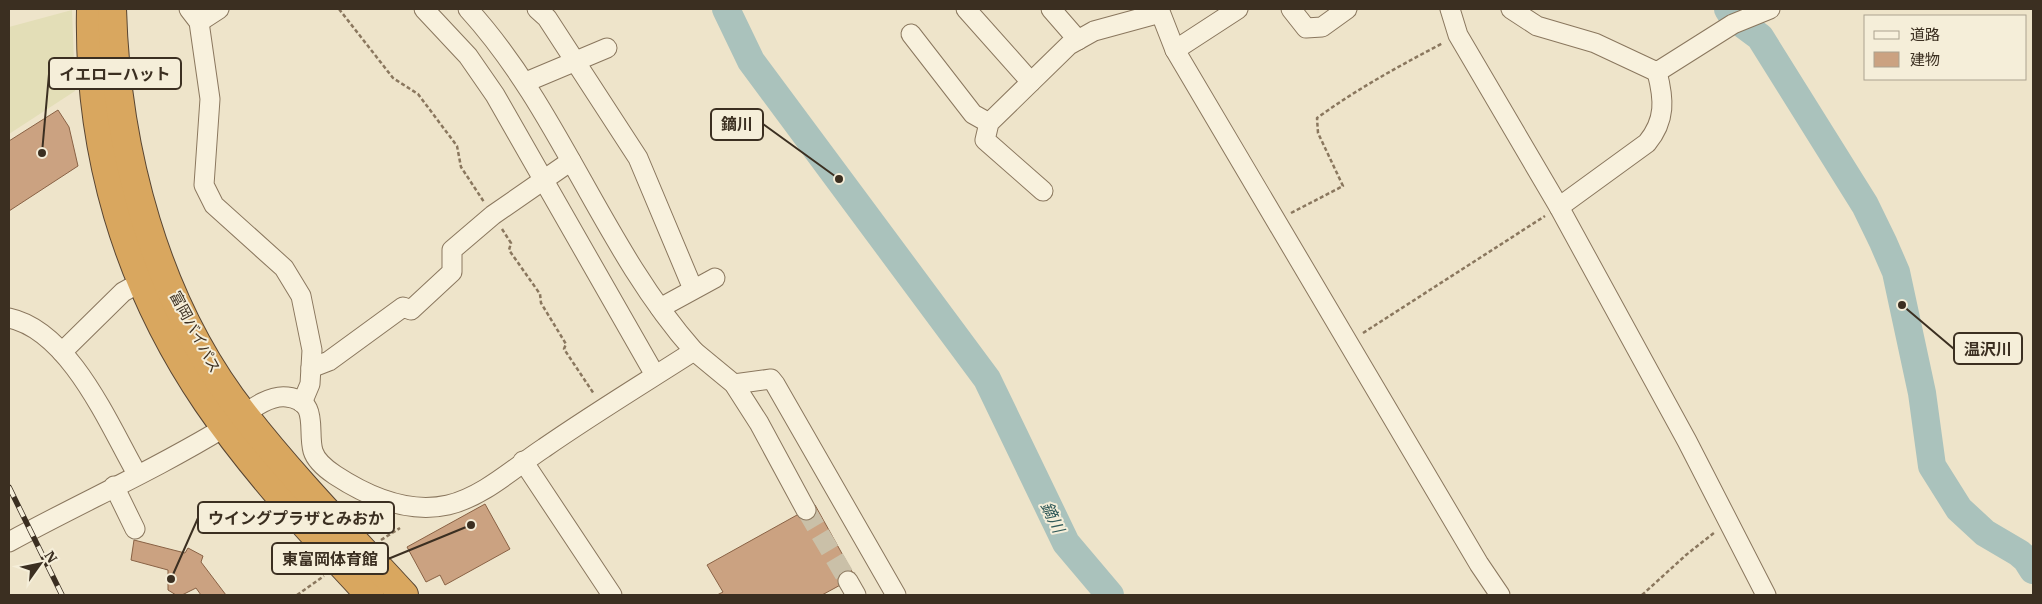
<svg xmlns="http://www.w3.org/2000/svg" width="2042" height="604" viewBox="0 0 2042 604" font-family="'IBM Plex Serif','Noto Sans JP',serif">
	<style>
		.farmland { fill: #e3deb7 }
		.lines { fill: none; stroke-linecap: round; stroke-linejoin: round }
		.river { stroke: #aac2bc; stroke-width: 28 }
		.building { fill: #cba281; stroke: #896245 }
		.minor-tunnel { stroke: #cac0a8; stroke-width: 19; stroke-dasharray: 19 9; stroke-linecap: butt }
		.minor-casing { stroke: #8a775e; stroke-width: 21 }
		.highway-casing { stroke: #584532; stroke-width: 30 }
		.path { stroke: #8a775e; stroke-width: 2.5; stroke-dasharray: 4 2.5; stroke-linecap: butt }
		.minor { stroke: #f8f1dd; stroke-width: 19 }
		.highway { stroke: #d9a75f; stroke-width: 28 }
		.rail-casing { stroke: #3b2f21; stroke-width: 5.5 }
		.rail { stroke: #f5eed9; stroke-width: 4; stroke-dasharray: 11; stroke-linecap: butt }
		.labels { text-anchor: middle; stroke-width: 4; stroke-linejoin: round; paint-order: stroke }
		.street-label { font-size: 15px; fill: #3b2f21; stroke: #f5eed9 }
		.water-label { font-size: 16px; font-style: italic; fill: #315a59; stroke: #f5eed9 }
		.leader { fill: none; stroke: #3b2f21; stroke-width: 2 }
		.callout-dot { fill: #3b2f21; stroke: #f5eed9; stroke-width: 2 }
		.callout { fill: #f5eed9; stroke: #3b2f21; stroke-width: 2 }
		.callout-label { font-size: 16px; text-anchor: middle; font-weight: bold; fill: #3b2f21 }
	</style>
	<rect width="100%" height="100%" fill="#eee4ca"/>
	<path class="farmland" d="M72 10 75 91 9 134V27Z"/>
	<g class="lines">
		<g class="river">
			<path d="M726 9 751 61 987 379 1066 543 1110 595"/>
			<path d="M1728 9 1733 17 1760 37 1865 205 1883 242 1896 272 1922 393 1932 466 1959 509 1985 533 2019 553 2026 559 2033 570"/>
		</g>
	</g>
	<g class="building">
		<path d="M58 110 69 127 78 166 9 211V141Z"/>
		<path d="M485 504 510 549 445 585 440 575 426 582 407 547Z"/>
		<path d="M815 505 855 577 822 595H717L723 592 707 565Z"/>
		<path d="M134 540 185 553 188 548 203 556 201 562 226 595H201L196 588 182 595H176L168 590V570L131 560Z"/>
	</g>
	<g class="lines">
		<path class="minor-tunnel" d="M806 510 848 581"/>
		<g class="minor-casing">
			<g id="minor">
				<path d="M189 9 199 22 210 99 204 185 214 205 284 268 301 296 312 350 310 384 302 403"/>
				<path d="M424 9 468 56 495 95 655 375"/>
				<path d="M537 9 547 18 638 158 693 289"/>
				<path d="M966 9 1031 82"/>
				<path d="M1051 9 1078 40"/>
				<path d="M1159 9 1175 50 1479 564 1500 595"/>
				<path d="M1291 9 1306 28 1322 27 1347 9"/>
				<path d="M1450 9 1458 35 1559 207 1687 441 1766 595"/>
				<path d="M1511 9 1537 26 1595 43 1657 72 1733 24 1770 9"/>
				<path d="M199 22 219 9"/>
				<path d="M911 34 973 114 989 123"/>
				<path d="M1175 50 1238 9"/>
				<path d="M526 82 607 48"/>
				<path d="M1043 191 985 140 989 123 1069 45 1094 31 1160 13"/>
				<path d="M1559 207 1647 143C1666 120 1664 99 1657 72"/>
				<path d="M660 308 715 278"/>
				<path d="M9 318C70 331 109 425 137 474"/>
				<path d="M694 351 734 384 759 423 806 510"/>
				<path d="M62 352 123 292 141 282"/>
				<path d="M311 368 329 361 403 307 411 310 452 272V250L493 215 571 161"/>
				<path d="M734 384 771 379 775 384 896 595"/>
				<path d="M523 461 612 595"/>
				<path d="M114 486 135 529"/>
				<path d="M9 542C80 503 155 470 225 427 242 417 266 394 287 397 320 401 307 430 313 451 316 461 326 469 335 475 367 496 408 514 448 505 483 497 515 467 544 448 593 414 644 383 694 351 602 247 561 111 468 9"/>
				<path d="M848 581 856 595"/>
			</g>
		</g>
		<g class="highway-casing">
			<g id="highway">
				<path d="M91 9C88 151 127 284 207 402 254 471 313 534 370 595"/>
				<path d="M112 9C116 149 155 302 244 415 293 478 350 536 404 595"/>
			</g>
		</g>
		<g class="path">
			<path d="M339 9 393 78 418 94 457 146 461 167 484 202"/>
			<path d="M1291 213 1343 186 1318 133 1317 118C1357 89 1399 66 1443 43"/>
			<path d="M502 229 511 243 509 250 540 294 541 303 566 344 564 349 594 394"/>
			<path d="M1363 333 1545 216"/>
			<path d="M381 540 400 528"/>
			<path d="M297 595 324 576"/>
			<path d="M1642 595 1686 555 1715 532"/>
		</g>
		<use href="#minor" class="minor"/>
		<use href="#highway" class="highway"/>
		<g class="rail-casing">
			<path id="rail" d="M9 487 62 595"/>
		</g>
		<use href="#rail" class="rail"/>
	</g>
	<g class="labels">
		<g class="street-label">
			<text transform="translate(195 332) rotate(62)" y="5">富岡バイパス</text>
		</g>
		<g class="water-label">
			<text transform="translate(1053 517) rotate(64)" y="6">鏑川</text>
		</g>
	</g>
	<path class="leader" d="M42 153L49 74M839 179L763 124M1902 305L1954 349M171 579L198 518M471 525L388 559"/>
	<g class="callout-dot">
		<circle cx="42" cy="153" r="5"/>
		<circle cx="839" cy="179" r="5"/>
		<circle cx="1902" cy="305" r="5"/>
		<circle cx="171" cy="579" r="5"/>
		<circle cx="471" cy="525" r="5"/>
	</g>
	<g class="callout">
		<rect x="49" y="58" width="132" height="31" rx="5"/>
		<rect x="711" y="109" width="52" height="31" rx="5"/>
		<rect x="1954" y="333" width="68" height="31" rx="5"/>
		<rect x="198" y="502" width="196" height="31" rx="5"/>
		<rect x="272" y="543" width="116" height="31" rx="5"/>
	</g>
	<g class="callout-label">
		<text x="115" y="80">イエローハット</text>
		<text x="737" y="130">鏑川</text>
		<text x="1988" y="355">温沢川</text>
		<text x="296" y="524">ウイングプラザとみおか</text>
		<text x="330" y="565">東富岡体育館</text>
	</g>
	<rect width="2042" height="604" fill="none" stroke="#3b2f21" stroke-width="20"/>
	<rect x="1864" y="15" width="162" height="65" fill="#f5eed9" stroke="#aba28f"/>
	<rect x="1874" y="31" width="25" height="8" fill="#f8f1dd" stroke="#aba28f"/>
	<text x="1910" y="40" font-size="15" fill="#3b2f21">道路</text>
	<rect x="1874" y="52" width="25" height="15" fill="#cba281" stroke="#aba28f"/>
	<text x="1910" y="65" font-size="15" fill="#3b2f21">建物</text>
	<g transform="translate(40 564) rotate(57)" stroke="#f5eed9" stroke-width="4" paint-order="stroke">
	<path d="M0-4L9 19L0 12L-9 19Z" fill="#3b2f21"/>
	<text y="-8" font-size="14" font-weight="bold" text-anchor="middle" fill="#3b2f21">N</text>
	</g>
</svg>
